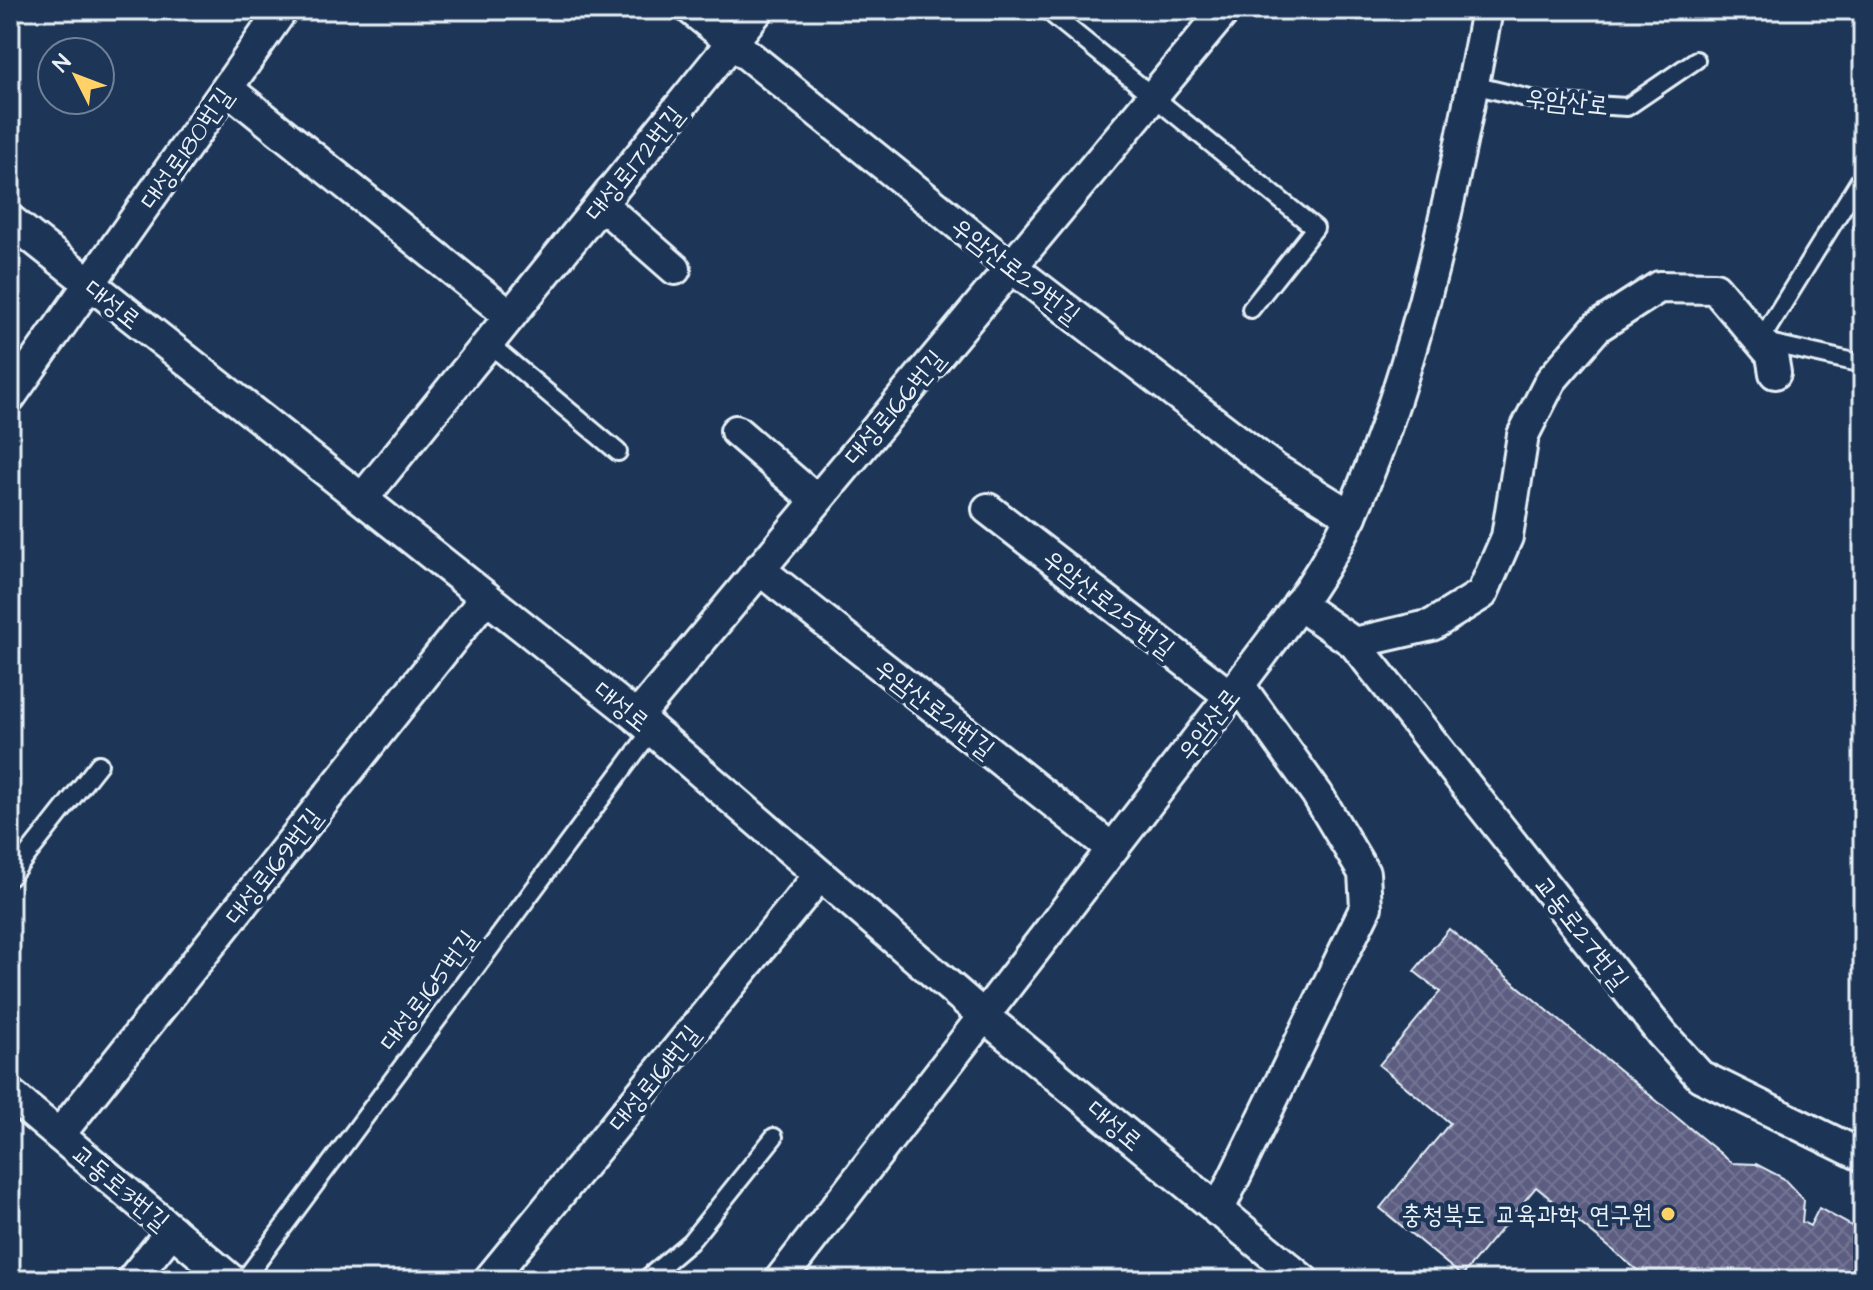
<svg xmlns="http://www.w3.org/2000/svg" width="1873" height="1290" viewBox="0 0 1873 1290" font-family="'Architects Daughter','Poor Story',sans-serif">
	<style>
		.building { fill: url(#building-cross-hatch); stroke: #e8f1f8; stroke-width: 2 }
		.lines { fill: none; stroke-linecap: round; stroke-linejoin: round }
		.service-casing { stroke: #e8f1f8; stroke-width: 22 }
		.minor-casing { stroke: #e8f1f8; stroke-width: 36 }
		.service { stroke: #1d3557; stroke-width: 16 }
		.minor { stroke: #1d3557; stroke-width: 30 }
		.poi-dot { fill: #ffd166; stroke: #1d3557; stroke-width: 3 }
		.labels { text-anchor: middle; stroke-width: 8; stroke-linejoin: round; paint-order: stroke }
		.street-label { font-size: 26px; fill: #e8f1f8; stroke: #1d3557 }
		.poi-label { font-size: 26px; fill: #e8f1f8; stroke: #1d3557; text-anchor: end }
	</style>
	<defs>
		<pattern id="building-cross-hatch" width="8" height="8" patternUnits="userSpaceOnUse" patternTransform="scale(2)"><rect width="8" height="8" fill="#5c5d81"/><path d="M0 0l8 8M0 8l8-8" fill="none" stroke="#737594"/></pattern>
	</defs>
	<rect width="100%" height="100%" fill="#1d3557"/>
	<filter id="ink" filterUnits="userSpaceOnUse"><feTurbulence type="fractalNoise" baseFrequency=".0125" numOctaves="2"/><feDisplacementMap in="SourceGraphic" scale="16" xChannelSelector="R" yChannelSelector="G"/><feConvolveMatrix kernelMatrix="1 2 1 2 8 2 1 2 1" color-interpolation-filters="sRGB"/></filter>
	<g filter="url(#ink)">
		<path class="building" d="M1449 929 1732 1163 1756 1164 1783 1178 1804 1200 1802 1222 1810 1226 1819 1208 1863 1232V1280H1649L1536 1187 1462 1276 1380 1208 1450 1123 1379 1065 1440 992 1414 971Z"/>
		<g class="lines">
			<g class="service-casing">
				<g id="service">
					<path d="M1054 16 1315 228 1251 309"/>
					<path d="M1473 85 1543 102 1627 107 1696 60"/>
					<path d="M1863 175 1760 341 1863 364"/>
					<path d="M488 343 618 452"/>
					<path d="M10 877 99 764"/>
					<path d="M244 1280 652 730"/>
					<path d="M645 1280 690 1242 774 1137"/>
				</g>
			</g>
			<g class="minor-casing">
				<g id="minor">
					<path d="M692 10 1011 267 1275 469 1351 516"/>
					<path d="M228 89 510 316"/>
					<path d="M601 204 675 269"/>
					<path d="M10 220 637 717 985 1017 1303 1280"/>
					<path d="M10 397 282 10"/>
					<path d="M736 431 816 500"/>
					<path d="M363 498 758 10"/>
					<path d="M988 509 1230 696"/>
					<path d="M759 569 1111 848"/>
					<path d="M1298 604 1354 643 1432 625 1482 594 1507 537 1523 435 1551 380 1597 327 1659 287 1715 288 1772 355 1775 373"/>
					<path d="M1354 643 1662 1034 1700 1076 1863 1156"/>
					<path d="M637 717 1225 10"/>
					<path d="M10 1094 231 1280"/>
					<path d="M59 1135 486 597"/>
					<path d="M1218 1211 1366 907 1364 873 1317 794 1239 685"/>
					<path d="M132 1280 172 1230"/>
					<path d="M489 1280 819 876"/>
					<path d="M780 1280 1239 685C1279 631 1325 575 1352 513 1420 358 1456 176 1487 10"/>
				</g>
			</g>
			<use href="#service" class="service"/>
			<use href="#minor" class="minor"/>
		</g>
	</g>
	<circle class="poi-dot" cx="1668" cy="1214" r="8"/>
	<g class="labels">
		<g class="street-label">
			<text transform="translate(1567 101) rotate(6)" y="9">우암산로</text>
			<text transform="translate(186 148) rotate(-55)" y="9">대성로180번길</text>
			<text transform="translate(634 163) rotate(-51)" y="9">대성로172번길</text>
			<text transform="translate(1016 270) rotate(38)" y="9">우암산로29번길</text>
			<text transform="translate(113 304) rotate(38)" y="9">대성로</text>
			<text transform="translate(894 407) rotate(-50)" y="9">대성로166번길</text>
			<text transform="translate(1109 603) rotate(38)" y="9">우암산로25번길</text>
			<text transform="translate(622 706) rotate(39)" y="9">대성로</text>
			<text transform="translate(935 708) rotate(38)" y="9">우암산로21번길</text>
			<text transform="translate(1208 724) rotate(-52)" y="9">우암산로</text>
			<text transform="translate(273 866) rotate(-52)" y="9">대성로169번길</text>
			<text transform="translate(1582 932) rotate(52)" y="9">교동로27번길</text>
			<text transform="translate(428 990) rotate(-53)" y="9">대성로165번길</text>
			<text transform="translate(654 1078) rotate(-51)" y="9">대성로161번길</text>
			<text transform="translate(1115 1125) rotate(40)" y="9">대성로</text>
			<text transform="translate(121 1187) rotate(40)" y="9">교동로3번길</text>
		</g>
		<g class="poi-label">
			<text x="1652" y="1223">충청북도 교육과학 연구원</text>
		</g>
	</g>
	<rect width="1873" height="1290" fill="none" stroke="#1d3557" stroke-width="40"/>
	<rect x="20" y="20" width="1833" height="1250" fill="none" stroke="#e8f1f8" stroke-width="3" filter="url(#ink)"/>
	<g transform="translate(76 76) rotate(312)"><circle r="38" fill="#1d3557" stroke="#6e8097" stroke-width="2"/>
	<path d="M0-6L14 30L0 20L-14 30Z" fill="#ffd166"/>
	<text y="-12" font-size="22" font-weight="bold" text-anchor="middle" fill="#e8f1f8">N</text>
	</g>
</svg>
